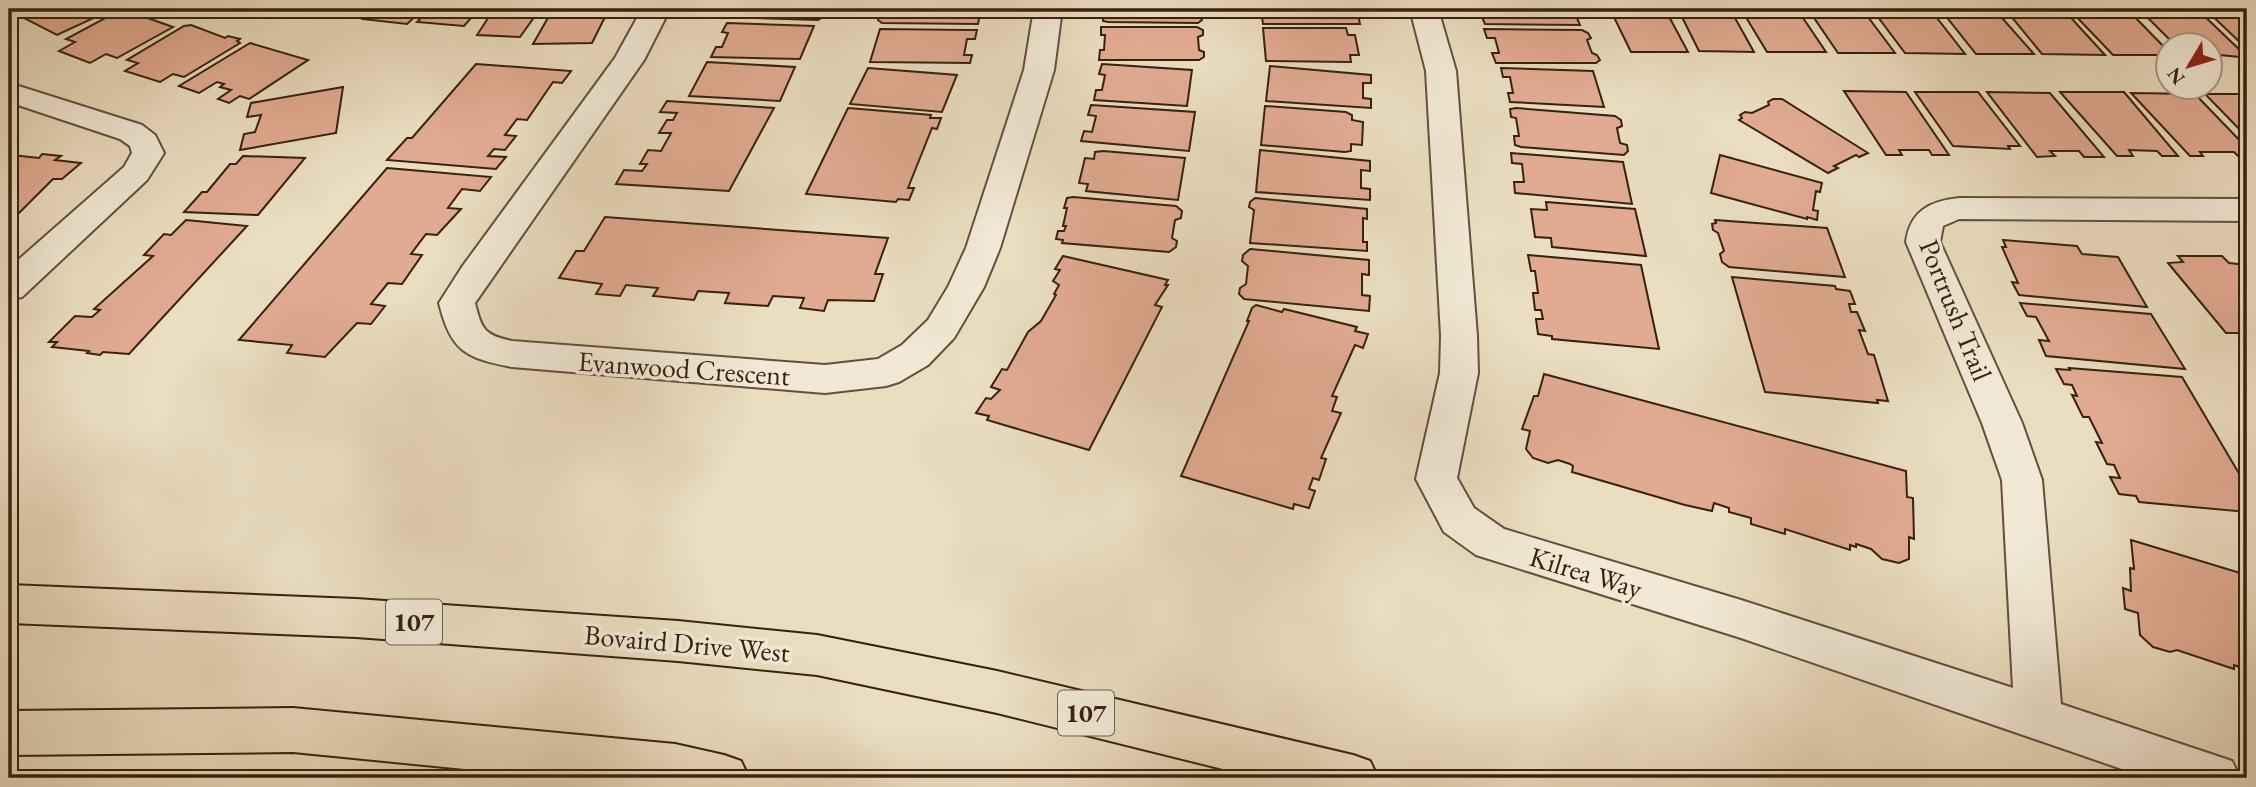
<svg xmlns="http://www.w3.org/2000/svg" width="2256" height="787" viewBox="0 0 2256 787" font-family="'EB Garamond',serif">
	<style>
		.building { fill: #e1ab92; stroke: #37210e; stroke-width: 2 }
		.lines { fill: none; stroke-linecap: round; stroke-linejoin: round }
		.minor-casing { stroke: #64503a; stroke-width: 4 }
		.major-casing { stroke: #37210e; stroke-width: 4 }
		.minor { fill: #f1e9d6; fill-rule: evenodd }
		.major { fill: #eaddc0; fill-rule: evenodd }
		.labels { text-anchor: middle; stroke-width: 7; stroke-linejoin: round; paint-order: stroke }
		.shield { fill: #f1e9d6; stroke: #6f5d4a; stroke-width: 2 }
		.shield-label { font-size: 26px; font-weight: bold; fill: #37210e }
		.street-label { font-size: 28px; fill: #37210e; stroke: #f1e9d6 }
	</style>
	<rect width="100%" height="100%" fill="#eaddc0"/>
	<filter id="stains"><feTurbulence type="fractalNoise" baseFrequency=".00286" numOctaves="4"/><feColorMatrix values="0 0 0 0 .2 0 0 0 0 .09 0 0 0 0 .02 0 0 0 .5 -.17"/></filter>
	<radialGradient id="worn" r=".72"><stop offset=".6" stop-color="#630" stop-opacity="0"/><stop offset="1" stop-color="#630" stop-opacity=".3"/></radialGradient>
	<g class="building">
		<path d="M25 9H113L57 35 14 13Z"/>
		<path d="M122 9 173 27 117 58 106 54 90 63 59 51 75 42 66 39Z"/>
		<path d="M282 9H308L297 16 277 12Z"/>
		<path d="M323 9H372L362 17 320 12Z"/>
		<path d="M374 9H423L407 24 363 19Z"/>
		<path d="M430 9H479L464 26 417 22Z"/>
		<path d="M492 9H540L520 37 477 35 492 12H489Z"/>
		<path d="M553 9H609L592 43 533 44Z"/>
		<path d="M731 9H821L825 12 823 17 818 20 724 17 726 12Z"/>
		<path d="M885 9H975L974 14H980L978 24 882 23 878 20V15L884 13Z"/>
		<path d="M1107 9H1197L1202 20 1198 23 1108 22 1103 21V14H1109Z"/>
		<path d="M1261 9H1351L1352 15H1358L1360 24H1263Z"/>
		<path d="M1484 9H1573L1580 25 1485 24 1482 17H1486Z"/>
		<path d="M1610 9H1665L1688 52H1631Z"/>
		<path d="M1678 9H1730L1754 52 1699 51Z"/>
		<path d="M1741 9H1797L1826 52H1767Z"/>
		<path d="M1808 9H1862L1895 53H1838Z"/>
		<path d="M1872 9H1930L1965 54 1905 53Z"/>
		<path d="M1950 9 1995 10 2034 54H1976L1941 10Z"/>
		<path d="M2005 9H2063L2105 55 2042 54Z"/>
		<path d="M2069 9H2127L2168 51V55H2113Z"/>
		<path d="M2139 9H2197L2245 55 2240 57 2210 54V46H2176Z"/>
		<path d="M2205 9H2247V49Z"/>
		<path d="M727 23 814 26 800 59 711 57 716 47H722L728 33 722 32Z"/>
		<path d="M191 25 225 38 228 36 240 39 237 41 240 43 184 77 173 74 160 82 125 71 138 63 127 60 184 26Z"/>
		<path d="M1101 27H1197L1203 30V35L1198 37 1199 50 1204 52V57L1199 60H1099L1100 50H1104L1105 35H1101Z"/>
		<path d="M1263 28H1346L1348 35H1355L1359 55H1350L1351 62 1266 61Z"/>
		<path d="M880 29 968 30H977L975 39H967L964 55H972L970 63 870 62Z"/>
		<path d="M1484 29 1582 30 1588 33 1591 38 1587 40 1592 53 1597 55 1600 60 1596 63H1496L1492 53H1499L1495 38H1487Z"/>
		<path d="M250 43 308 60 249 99 240 96 229 103 218 99 231 90 220 87 224 84 217 82 199 93 179 86Z"/>
		<path d="M707 62 795 67 780 101 689 96Z"/>
		<path d="M476 64 571 71 562 83 553 82 527 120 517 119 505 135 516 136 505 150 494 149 488 156 506 157 496 169 387 160 407 138H412Z"/>
		<path d="M1102 64 1192 70 1187 106 1094 100 1096 90H1102L1105 75 1099 74Z"/>
		<path d="M1270 66 1371 75V83H1363V98L1371 99V108L1266 101Z"/>
		<path d="M868 68 957 75 942 112 850 104Z"/>
		<path d="M1501 68 1593 71 1604 107 1510 102 1508 93H1513L1510 77H1503Z"/>
		<path d="M343 87 336 133 240 150 244 134 255 132 261 115 247 117 251 103Z"/>
		<path d="M1844 91 1906 92 1949 155H1932L1929 150H1899L1902 155H1886Z"/>
		<path d="M1915 92H1978L2020 146H2008L2010 149 1953 146Z"/>
		<path d="M1987 92 2050 93 2104 157H2084L2079 151H2050L2055 156 2037 157Z"/>
		<path d="M2060 92H2124L2178 156H2162L2157 151 2129 150 2133 156H2117Z"/>
		<path d="M2131 93 2195 94 2247 148V156H2238L2234 152H2200L2203 156H2190Z"/>
		<path d="M2205 94H2247V137Z"/>
		<path d="M1773 99H1782L1868 153 1859 157 1856 155 1834 166 1838 168 1828 173 1739 120 1742 118 1740 115 1745 112 1752 113 1769 105 1768 102Z"/>
		<path d="M667 101 774 108 729 191 616 184 624 170 642 171 647 164H640L648 150 661 151 671 133H659L667 120H673L677 113 660 112Z"/>
		<path d="M1091 105 1195 112 1189 151 1081 141 1084 131 1092 132 1096 116 1088 115Z"/>
		<path d="M1265 106 1346 112 1352 115V120L1363 122 1362 145 1351 144V151L1345 152 1261 145Z"/>
		<path d="M848 108 931 115 930 118H941L937 129 932 128 908 188H914L909 200 898 199 896 202 806 194Z"/>
		<path d="M1516 108 1615 116 1621 120 1622 126 1617 128 1620 143 1627 145 1628 151 1624 155 1521 147 1515 145 1514 136H1519L1516 118 1511 117 1510 109Z"/>
		<path d="M1260 150 1370 161V171L1361 170V188L1370 189V200L1256 192Z"/>
		<path d="M1103 151 1185 158 1178 200 1086 191 1088 184 1079 183 1085 158 1094 159 1095 152Z"/>
		<path d="M1511 153 1623 162 1632 204 1515 193 1514 182H1524L1522 164 1512 163Z"/>
		<path d="M42 154 61 156 55 160 81 163 62 179H53L16 216H9V157L12 155 39 158Z"/>
		<path d="M1720 155 1822 183 1820 192 1816 191 1813 210 1818 211 1817 220 1807 217V219L1711 193Z"/>
		<path d="M243 156 305 158 258 215 184 212 202 192H207L230 164H236Z"/>
		<path d="M387 168 491 177 480 191 462 189 448 208 461 209 437 235 426 234 411 254 422 255 402 284 388 283 371 304 385 306 371 324 357 323 325 357 287 353 292 345 239 340Z"/>
		<path d="M1073 197 1176 206 1182 211 1181 218 1175 220 1172 238 1177 241 1176 247 1169 252 1062 243 1063 240 1056 239 1058 231H1064L1066 226H1063L1067 208H1064L1067 198Z"/>
		<path d="M1255 198 1367 209V219L1363 218V242H1367V251L1250 243 1254 210 1249 207 1250 202Z"/>
		<path d="M1546 202 1635 209 1646 256 1552 247 1551 238 1535 237 1531 209 1547 210Z"/>
		<path d="M605 217 888 238 875 274H883L874 301 828 300 824 311 800 308 804 298 773 296 768 306 725 303 729 293 698 291 694 300 653 296 658 288 626 285 620 296 596 294 602 284 559 278 576 251H584Z"/>
		<path d="M186 220 247 226 129 354 103 352 100 355 87 353 89 351 52 347 57 342H49L75 316 92 317 100 310 94 309 153 256 144 255 164 234 171 235Z"/>
		<path d="M1715 220 1827 228 1845 277 1729 267 1722 262 1720 254 1724 251 1718 233 1713 230 1712 224 1716 223Z"/>
		<path d="M2003 240 2077 246 2082 254 2118 257 2147 307 2019 295 2012 282 2018 283 2002 247H2006Z"/>
		<path d="M1250 249 1369 260V275L1362 274V295L1370 296 1369 311 1244 299 1239 294 1240 288 1246 284 1248 266 1242 261 1243 255Z"/>
		<path d="M1528 255 1641 265 1659 349 1552 339V336L1538 334 1536 319H1543L1541 310H1535L1533 293H1538L1535 271H1531Z"/>
		<path d="M1063 256 1168 280 1165 285H1168L1155 305 1162 307 1089 450 987 420 989 416 976 413 986 398 991 399 1000 390 991 387 1002 369 1007 370 1028 332 1041 321 1056 295 1054 294 1059 285 1053 281 1060 270 1055 269Z"/>
		<path d="M2178 256H2222L2229 263 2238 264 2244 267 2247 271V333H2226L2168 263 2183 262Z"/>
		<path d="M1732 277 1835 286 1836 289 1850 291 1855 304H1849L1851 312H1857L1865 331 1859 330 1868 354 1874 355 1888 401 1877 400 1878 403 1765 392Z"/>
		<path d="M2020 303 2151 314 2185 369 2046 356 2039 340 2049 341 2036 317 2027 316Z"/>
		<path d="M1256 305 1282 312 1284 309 1357 327 1355 331 1368 334 1363 348 1355 345 1332 396 1337 397 1332 411 1341 413 1321 458 1326 459 1319 480 1313 478 1309 489 1315 491 1309 508 1294 504 1293 509 1181 476 1249 321H1247L1252 308Z"/>
		<path d="M2069 368 2182 377 2247 487V512L2139 502 2136 496 2119 494 2110 477 2120 478 2114 465 2107 464 2096 442 2102 443 2089 417H2083L2072 395 2077 396 2072 385 2064 384 2056 369 2070 370Z"/>
		<path d="M1544 374 1906 471 1907 497 1913 498 1914 539 1909 537V559L1899 563 1882 559 1871 549 1856 544V547L1850 545V550L1785 529V534L1751 524V518L1729 512V508L1714 503 1712 511 1685 505 1572 472 1573 466 1570 464 1558 460 1548 463 1533 458 1526 449 1530 431 1522 429 1534 396H1538Z"/>
		<path d="M2131 540 2247 575V670L2234 665V669L2177 650 2170 652 2153 647 2140 635 2138 613 2125 609 2123 588 2131 591 2130 568 2134 569Z"/>
	</g>
	<g class="lines">
		<g class="minor-casing">
			<g id="minor">
				<path d="M642 9H670L644 60 475 303C482 330 484 335 512 341L825 365 878 359 902 345 928 320 948 287 966 248 1024 70 1034 9H1062L1054 70 1000 248 984 287 954 338 928 365 899 382 886 386 825 393 512 367C465 358 451 351 439 303L462 267 615 58Z"/>
				<path d="M1410 9H1438L1456 71 1477 336 1478 373 1457 478 1474 508 1504 529 1741 600 2013 688 2002 480 1982 423 1906 242C1910 211 1930 201 1959 198L2247 199V221L1959 219 1943 226 1940 242 2022 423 2042 480 2061 704 2232 761 2240 778H2148L1741 638 1476 555 1444 532 1416 479 1440 373 1441 336 1426 71Z"/>
				<path d="M9 83 142 125 155 135 164 153 147 180 22 297 9 300V268L124 167 132 153 130 146 120 139 9 102Z"/>
			</g>
		</g>
		<g class="major-casing">
			<g id="major">
				<path d="M9 585 356 599 678 621 817 635 997 671 1353 755 1370 761 1378 778H1259L997 713 817 675 678 661 356 637 9 623Z"/>
				<path d="M293 708 675 744 724 755 741 761 749 778H555L293 752 9 755V711Z"/>
			</g>
		</g>
		<use href="#minor" class="minor"/>
		<use href="#major" class="major"/>
	</g>
	<g class="labels">
		<g class="shield">
			<rect x="386" y="599.5" width="56" height="45" rx="5"/>
			<rect x="1058" y="690.5" width="56" height="45" rx="5"/>
		</g>
		<g class="shield-label">
			<text x="414" y="631">107</text>
			<text x="1086" y="722">107</text>
		</g>
		<g class="street-label">
			<text transform="translate(1956 310) rotate(68)" y="10">Portrush Trail</text>
			<text transform="translate(684 368) rotate(4)" y="10">Evanwood Crescent</text>
			<text transform="translate(1586 572) rotate(17)" y="10">Kilrea Way</text>
			<text transform="translate(687 643) rotate(5)" y="10">Bovaird Drive West</text>
		</g>
	</g>
	<rect width="2256" height="787" fill="none" stroke="#eaddc0" stroke-width="35"/>
	<rect x="10" y="10" width="2235" height="766" fill="none" stroke="#37210e" stroke-width="3.5"/>
	<rect x="18" y="18" width="2221" height="752" fill="none" stroke="#37210e" stroke-width="2"/>
	<g transform="translate(2189 66) rotate(232)"><circle r="33" fill="#f1e9d6" stroke="#a79986" stroke-width="2"/>
	<path d="M0-5L12 26L0 18L-12 26Z" fill="#8f2418"/>
	<text y="-10" font-size="19" font-weight="bold" text-anchor="middle" fill="#37210e">N</text>
	</g>
	<rect width="100%" height="100%" filter="url(#stains)"/>
	<rect width="100%" height="100%" fill="url(#worn)"/>
</svg>
